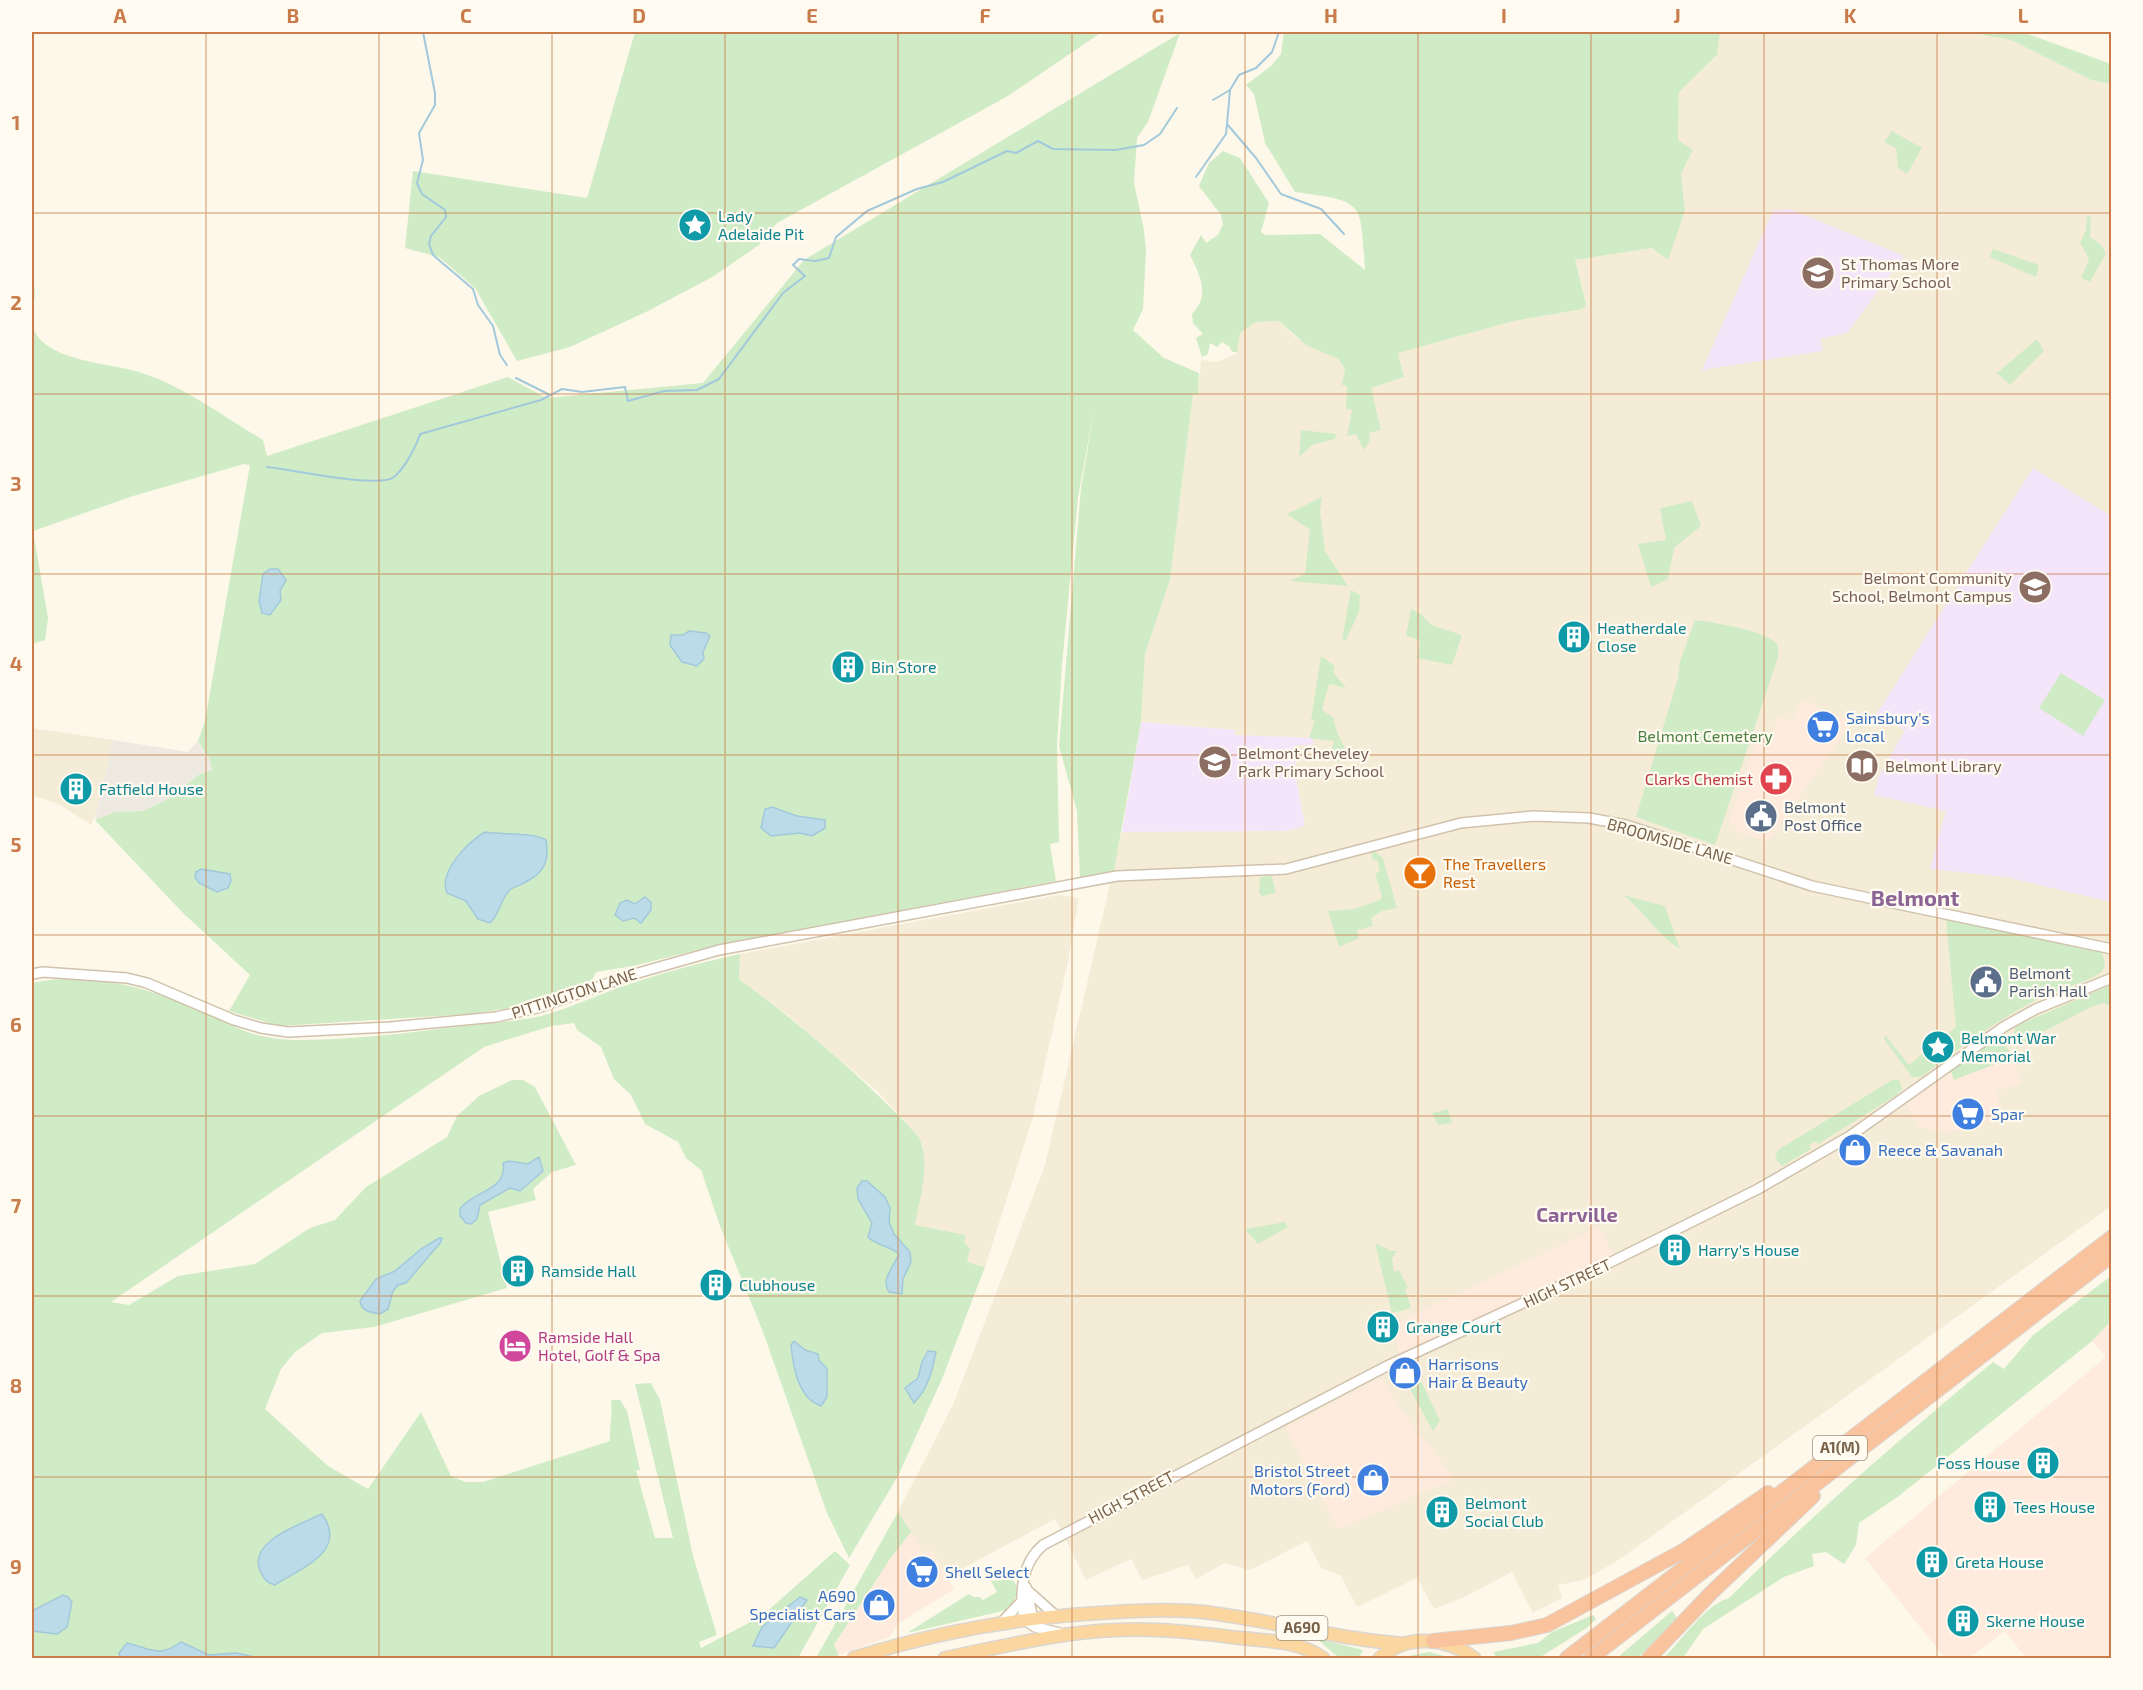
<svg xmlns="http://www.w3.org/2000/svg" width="2143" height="1690" viewBox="0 0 2143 1690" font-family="'Exo 2',sans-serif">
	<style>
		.residential { fill: #f5ecd7 }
		.commercial { fill: #feebdd }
		.industrial { fill: #eeeae2 }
		.education { fill: #f5e5fa }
		.green { fill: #d0ecc6 }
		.water { fill: #bcdbe8; stroke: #a2c9db; stroke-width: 1.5 }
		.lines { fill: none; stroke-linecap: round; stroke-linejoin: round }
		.stream { stroke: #a2c9db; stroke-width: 2 }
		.tertiary-casing { stroke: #d0c2ad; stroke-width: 12 }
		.trunk-casing { stroke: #dcd6d0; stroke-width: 15 }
		.motorway-casing { stroke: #dcd6d0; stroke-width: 16 }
		.tertiary { stroke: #fff; stroke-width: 9 }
		.trunk { stroke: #fbd69f; stroke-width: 12 }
		.motorway { stroke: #f9c39e; stroke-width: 14 }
		.grid { fill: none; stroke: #c97b4b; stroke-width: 1.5; stroke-opacity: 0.55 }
		.labels { text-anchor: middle; stroke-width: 4.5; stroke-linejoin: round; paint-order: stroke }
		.shield { fill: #fffbf0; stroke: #a1907c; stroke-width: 1.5 }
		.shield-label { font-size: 15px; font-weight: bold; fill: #79624b }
		.culture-label { font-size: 16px; fill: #0d838f; stroke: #fffbf0; text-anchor: start }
		.education-label { font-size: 16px; fill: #785e54; stroke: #fffbf0; text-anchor: start }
		.shop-label { font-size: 16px; fill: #366cbe; stroke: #fffbf0; text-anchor: start }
		.park-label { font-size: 16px; fill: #4c8042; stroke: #fffbf0 }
		.health-label { font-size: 16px; fill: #be3a42; stroke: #fffbf0; text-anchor: end }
		.service-label { font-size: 16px; fill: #4e5e75; stroke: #fffbf0; text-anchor: start }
		.street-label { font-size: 16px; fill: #79624b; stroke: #fffbf0 }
		.food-label { font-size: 16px; fill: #c56008; stroke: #fffbf0; text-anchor: start }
		.hotel-label { font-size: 16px; fill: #b23c85; stroke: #fffbf0; text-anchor: start }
		.quarter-label { font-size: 20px; font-weight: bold; fill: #8c6395; stroke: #fffbf0 }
		.district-label { font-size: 22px; font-weight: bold; fill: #8c6395; stroke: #fffbf0 }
		.neatline { fill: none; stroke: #c97b4b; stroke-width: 2 }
		.grid-label { font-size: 20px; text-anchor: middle; font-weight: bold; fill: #c97b4b }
	</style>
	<rect width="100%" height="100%" fill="#fdf8e9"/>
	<g class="residential">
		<path d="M1720 32H1968L2011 40 2091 80 2111 84V1206L1620 1559 1584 1580 1558 1585 1562 1598 1533 1613 1512 1572 1464 1597 1434 1609 1417 1578 1357 1607 1341 1576 1321 1568 1307 1541 1250 1570 1225 1563 1196 1579 1188 1565 1142 1580 1131 1559 1086 1580 1055 1519 947 1577 931 1550 923 1554 898 1512 953 1405 1045 1165 1122 832 1285 831 1305 825 1296 779 1295 744 1313 738 1234 735V730L1141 722 1145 654 1170 580 1193 394H1198L1201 360 1217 362 1236 354 1240 333 1256 322 1279 321 1296 338 1329 352 1338 359 1345 369 1371 388 1404 377 1398 353 1514 321 1583 309 1586 304 1575 260 1652 248 1685 211 1681 174 1693 150 1678 140 1679 92 1717 55Z"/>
		<path d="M32 728 113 740 100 805 91 825 59 804 32 795Z"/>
		<path d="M1059 895 1079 898 1068 961 1033 1117 985 1267 967 1262 964 1243 965 1235 915 1225 923 1185V1147L919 1137 877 1091 786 1014 739 979 740 954Z"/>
	</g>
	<g class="commercial">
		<path d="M1802 700 1852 722 1767 842 1738 831 1729 820 1759 733 1770 737 1778 717 1793 720Z"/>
		<path d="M2013 1057 2021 1083 1996 1091 2003 1117 1960 1131H1939L1919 1126 1907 1105 1951 1071 1954 1080Z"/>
		<path d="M1599 1227 1614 1258 1410 1356 1420 1377 1403 1384 1395 1365 1401 1359 1394 1324Z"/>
		<path d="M2111 1321V1658H2026L2005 1631 1969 1658H1945L1865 1558 2106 1357 2092 1341Z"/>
		<path d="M1381 1378 1399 1407 1454 1479 1338 1529 1286 1428Z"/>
		<path d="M911 1532 923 1554 931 1550 954 1589 899 1623 889 1637 839 1655 834 1646 890 1559Z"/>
	</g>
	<path class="industrial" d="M113 740 188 752 198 741 209 758 212 770 198 775 172 797 143 811 115 812 95 820Z"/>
	<g class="education">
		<path d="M1790 209 1904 256 1847 333 1820 339 1823 351 1702 370 1773 211Z"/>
		<path d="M2033 468 2111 516V902L2006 877 1930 869 1946 811 1874 795 1878 778 1905 730 1876 715Z"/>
		<path d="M1141 722 1235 730V735L1313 738V745H1295L1296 779 1305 826 1285 831 1122 832Z"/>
	</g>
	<g class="green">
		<path d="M635 32H1102L1008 96 777 223 759 245 714 276 648 311 570 347 517 361 475 288 439 257 405 248 413 171 587 198Z"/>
		<path d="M1284 32H1720L1717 55 1679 92 1678 140 1693 150 1681 174 1685 211 1668 260 1652 248 1575 260 1586 304 1583 309 1514 321 1398 353 1404 377 1371 388 1381 430 1369 433 1370 440 1364 450 1356 434 1347 436 1352 410 1346 409 1347 386 1342 385 1345 369 1338 359 1306 345 1279 321 1256 322 1240 333 1237 352H1232L1230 347 1222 342 1217 347 1210 343 1208 354 1202 357 1196 338 1203 334 1193 323 1192 314C1210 295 1201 277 1190 255L1201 235 1206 243 1218 235 1223 224 1221 215 1199 186 1209 163 1223 151 1240 158 1269 203 1261 232 1265 235 1320 234 1365 270C1360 200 1366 202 1295 192L1265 143 1254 94 1246 85 1271 66 1281 54Z"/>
		<path d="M1968 32H2022L2111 64V84L2091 80 2011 40Z"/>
		<path d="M1180 33 1148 122 1137 138 1134 183 1144 230 1146 251 1143 309 1133 330 1164 358 1199 373 1198 395 1193 394 1170 580 1145 654 1141 722 1114 871 1080 877 1077 811 1059 746 1081 488 1095 405 1078 497 1062 665 1057 745 1059 842 1050 844 1056 881 717 945 633 966 596 972 591 983 523 1006 470 1014 279 1026 229 1011 250 975 182 912 95 820 115 812 143 811 172 797 198 775 212 770 209 758 198 741 205 721 250 465 244 464 133 496 33 531 48 618 45 640 32 644V294L34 286C38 298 28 317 34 330 48 362 112 363 142 373 185 387 224 417 263 440L267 456 508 377 546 398 703 383 804 260Z"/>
		<path d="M1892 131 1922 148 1907 174 1898 168 1896 148 1884 142Z"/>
		<path d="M2087 216 2091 217 2090 237 2100 244 2106 253 2090 282 2081 278 2089 259 2080 243 2086 230Z"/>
		<path d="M1993 249 2039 265 2036 277 1990 257Z"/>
		<path d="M2037 339 2044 351 2010 385 1997 373Z"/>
		<path d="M1301 430 1336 434 1335 439 1312 445 1299 457Z"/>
		<path d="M1322 497 1320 511 1325 551 1348 586 1289 581 1305 574 1310 530 1287 514Z"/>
		<path d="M1692 501 1701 526 1674 548 1668 579 1651 587 1638 544 1666 540 1660 508Z"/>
		<path d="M1351 590 1360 595 1359 612 1346 640 1342 639Z"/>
		<path d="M1411 609 1421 614 1431 625 1462 635 1452 665 1417 658 1420 640 1406 636Z"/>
		<path d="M1695 620C1712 622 1771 631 1778 646V657L1715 845 1636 817 1678 678 1680 661Z"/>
		<path d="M1321 656 1335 666 1333 672 1346 688 1329 684 1322 710 1334 718C1334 731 1343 742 1349 757L1335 762 1332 751 1334 741 1309 738 1315 721 1311 720Z"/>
		<path d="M2061 673 2105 700 2083 736 2039 708Z"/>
		<path d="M1376 852 1383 859 1397 908 1382 911 1371 918 1373 926 1357 930 1359 938 1339 947 1328 911 1354 909 1380 900 1382 896 1375 874 1380 871 1377 860H1373L1371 853Z"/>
		<path d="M1272 876 1276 893 1262 896 1259 893 1260 877Z"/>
		<path d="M1623 895 1665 906 1680 949C1657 935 1645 912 1623 895Z"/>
		<path d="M1946 919 2097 951 2102 953C2104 959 2107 965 2102 971 2092 981 2052 992 2038 999 1996 1021 1958 1049 1921 1077H1912L1884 1039 1885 1035 1909 1065 1956 1027Z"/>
		<path d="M740 954 739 979C804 1027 865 1079 919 1137 931 1164 920 1198 915 1225L966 1235 964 1243 970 1248 967 1262 985 1267 942 1379 898 1476 849 1558 827 1513 763 1332 720 1226 701 1170 686 1158 678 1142 645 1124 631 1095 614 1079 601 1047 577 1030 574 1023 551 1026 484 1047 111 1302 129 1305 178 1276 255 1264 310 1228 335 1220 366 1187 447 1137 457 1116 479 1096 512 1080H523L535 1087 576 1165 552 1172 533 1189 536 1200 488 1212 507 1288 374 1327 322 1333 295 1352 281 1369 265 1409 328 1466 368 1489 421 1412 451 1476 465 1482H483L610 1441C609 1426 613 1415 611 1400H620L627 1411 640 1470H636L655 1538H673L635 1384 651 1383 660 1400 693 1556 717 1635 699 1642 701 1648 762 1616 835 1551 850 1565 798 1658H32V983C90 970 150 988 203 1012 236 1027 254 1039 293 1040 347 1040 401 1034 455 1027 481 1024 507 1022 532 1018 561 1012 590 998 618 988 658 974 698 963 740 954Z"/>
		<path d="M2111 985V1006L2104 1003 2093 1006 2022 1043 2014 1036 2015 1028 2023 1023Z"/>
		<path d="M2000 1037 2013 1057 1954 1080 1951 1071Z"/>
		<path d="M1892 1080H1899L1902 1089 1895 1096 1818 1144 1816 1141 1809 1145 1811 1149 1782 1166 1775 1158 1778 1150Z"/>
		<path d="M1448 1109 1452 1123 1438 1125 1432 1113Z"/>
		<path d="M1285 1222 1288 1227 1258 1244 1245 1229Z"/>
		<path d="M1375 1243 1391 1251H1397L1392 1259 1394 1272 1399 1270 1408 1288 1405 1289 1411 1308 1392 1313Z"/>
		<path d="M2111 1276V1321L2092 1341 1899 1496 1859 1523 1856 1545 1844 1564 1826 1552 1812 1554 1814 1566 1784 1577 1703 1629 1683 1658H1664C1678 1644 1709 1601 1728 1599 1812 1515 1901 1438 1993 1362L2004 1369 2033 1335Z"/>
		<path d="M1421 1381 1440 1421 1433 1431 1409 1387Z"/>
		<path d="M898 1512 911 1532 890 1559 834 1645 839 1655 830 1658H816Z"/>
		<path d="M1006 1576C1022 1582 1018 1600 1007 1610L907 1633 969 1594 974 1597H980L983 1600 997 1592 991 1581 1005 1580Z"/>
		<path d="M1672 1611 1677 1618 1638 1658H1617Z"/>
		<path d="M1593 1615 1596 1619 1588 1627 1539 1658H1497L1493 1652 1538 1643 1552 1632Z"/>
		<path d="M1316 1638 1363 1650 1359 1658H1339Z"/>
		<path d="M1429 1652 1453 1658H1397Z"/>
	</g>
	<g class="water">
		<path d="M270 569H278L286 580 280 591 281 600 270 615 262 613 259 601 263 574Z"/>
		<path d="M689 631 706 633 710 636 703 652 704 659 697 666 682 662 670 645 671 635H683Z"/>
		<path d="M772 807 797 816 825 820V828L812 836 800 833 771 836 761 828 765 809Z"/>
		<path d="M485 832C503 835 532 832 546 840 550 863 543 874 522 884 518 886 512 887 509 891 500 900 500 914 490 923L478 919 466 901 447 893C438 872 468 842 485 832Z"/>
		<path d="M201 869 230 874 231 881 228 888 217 892 199 883 195 877 196 872Z"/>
		<path d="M645 897 651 902V910L641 923 634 918 623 921 615 915 620 903 627 900 635 904Z"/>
		<path d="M539 1157 543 1171 520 1191 510 1188 480 1205 477 1219 471 1224 466 1223 460 1216V1209C472 1191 508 1191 503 1163L509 1161 528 1164Z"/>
		<path d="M862 1181H867L885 1197 890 1208 889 1222 894 1234 910 1252 911 1262 903 1279 902 1294 889 1292C880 1280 894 1266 899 1254 890 1246 875 1245 868 1237L872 1223 858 1199 857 1188Z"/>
		<path d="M439 1238H442L441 1242 406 1283 398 1285 393 1291 388 1309 380 1314C370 1312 362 1312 360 1301L376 1279 395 1271 421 1249Z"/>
		<path d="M794 1341 805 1350 818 1354 819 1360 827 1369V1397L821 1406C798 1398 793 1367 791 1345Z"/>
		<path d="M928 1351 936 1352C932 1372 928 1388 914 1403L905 1388 918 1378 922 1362Z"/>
		<path d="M322 1514C349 1552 300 1568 275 1585 267 1583 265 1580 261 1573 245 1542 301 1524 322 1514Z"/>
		<path d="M63 1595 68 1597 72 1602 67 1627 57 1634 32 1631V1611Z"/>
		<path d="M800 1597 807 1600 774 1648 753 1646 762 1627Z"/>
		<path d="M181 1642 209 1655 236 1653 259 1658H120L119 1653 127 1643C152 1649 159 1658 181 1642Z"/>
	</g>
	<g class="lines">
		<g class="stream">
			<path d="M423 32 435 93V105L419 133 423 160 417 183 422 194 445 210 446 217 431 236 429 244 433 255 473 289 478 305 493 326 500 355 507 365"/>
			<path d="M1230 90 1227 124 1256 158 1281 194 1321 209 1344 234"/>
			<path d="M1213 100 1230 90 1239 75 1256 68 1272 52 1279 32"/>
			<path d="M1196 177 1226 134 1227 124"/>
			<path d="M516 378 548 394"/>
			<path d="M267 467C289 469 380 489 394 477 404 469 416 447 420 434L541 400 562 389 582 392 625 387 628 401 664 391 697 390 719 379 783 293 805 276 793 265 799 259 815 261 829 258 836 237 867 211 917 189 943 182 1007 151 1016 153 1038 141 1053 149 1115 150 1144 145 1160 134 1177 108"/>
		</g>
		<g class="tertiary-casing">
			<g id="tertiary">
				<path d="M32 974 43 972 127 978 147 983 234 1020 261 1028 288 1032 390 1027 496 1017 537 1008 638 973 719 950 1117 876 1286 869 1461 823 1533 816 1589 818 1626 825 1812 886 2112 949"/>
				<path d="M1026 1587 1034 1624"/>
				<path d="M1026 1589 1054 1614"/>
				<path d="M1001 1623 1021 1602"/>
				<path d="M1060 1633 1035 1627 1024 1619C1019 1592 1022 1563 1043 1545L1387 1366 1603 1266 1758 1189 1850 1136 2005 1026 2036 1009 2112 978"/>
			</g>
		</g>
		<g class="trunk-casing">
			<g id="trunk">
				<path d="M854 1658C939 1631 1027 1616 1116 1612 1145 1610 1174 1609 1203 1612 1270 1620 1336 1639 1404 1644"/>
				<path d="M945 1658C1001 1647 1059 1632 1117 1630 1158 1628 1199 1633 1240 1638 1269 1641 1299 1641 1323 1658"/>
				<path d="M1380 1658C1407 1633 1447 1638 1474 1658"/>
			</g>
		</g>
		<g class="motorway-casing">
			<g id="motorway">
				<path d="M1433 1641 1511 1633 1547 1625 1683 1551 1768 1493"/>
				<path d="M1567 1658 2112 1237"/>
				<path d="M1591 1658 2112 1255"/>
				<path d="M1649 1658 1712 1592 1813 1496"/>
			</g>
		</g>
		<use href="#tertiary" class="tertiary"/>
		<use href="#trunk" class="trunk"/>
		<use href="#motorway" class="motorway"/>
	</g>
	<path class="grid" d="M206 32V1658M379 32V1658M552 32V1658M725 32V1658M898 32V1658M1072 32V1658M1245 32V1658M1418 32V1658M1591 32V1658M1764 32V1658M1937 32V1658M32 213H2112M32 394H2112M32 574H2112M32 755H2112M32 935H2112M32 1116H2112M32 1296H2112M32 1477H2112"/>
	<defs>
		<g id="sight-disc" transform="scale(1.725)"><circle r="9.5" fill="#0f9aa8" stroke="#fffbf0"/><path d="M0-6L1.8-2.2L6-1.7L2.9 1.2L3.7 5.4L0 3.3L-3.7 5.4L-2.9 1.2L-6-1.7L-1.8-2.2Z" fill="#fff"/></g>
		<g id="school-disc" transform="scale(1.725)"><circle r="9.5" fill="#8d6e63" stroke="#fffbf0"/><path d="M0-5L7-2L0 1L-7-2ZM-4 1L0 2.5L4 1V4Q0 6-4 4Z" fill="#fff"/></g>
		<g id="building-disc" transform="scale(1.725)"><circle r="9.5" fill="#0f9aa8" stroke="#fffbf0"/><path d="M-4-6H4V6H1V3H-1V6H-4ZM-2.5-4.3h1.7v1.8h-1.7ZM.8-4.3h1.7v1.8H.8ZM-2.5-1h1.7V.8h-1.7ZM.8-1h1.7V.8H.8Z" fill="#fff"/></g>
		<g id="supermarket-disc" transform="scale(1.725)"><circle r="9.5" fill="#3f7fe0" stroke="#fffbf0"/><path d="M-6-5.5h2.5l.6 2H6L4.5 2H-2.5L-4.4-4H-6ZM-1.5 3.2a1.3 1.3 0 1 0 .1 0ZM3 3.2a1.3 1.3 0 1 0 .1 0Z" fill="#fff"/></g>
		<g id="library-disc" transform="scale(1.725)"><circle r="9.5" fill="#8d6e63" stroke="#fffbf0"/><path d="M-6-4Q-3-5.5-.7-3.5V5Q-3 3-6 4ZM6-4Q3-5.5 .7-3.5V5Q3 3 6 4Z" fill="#fff"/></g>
		<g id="pharmacy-disc" transform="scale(1.725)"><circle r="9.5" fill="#e0444e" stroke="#fffbf0"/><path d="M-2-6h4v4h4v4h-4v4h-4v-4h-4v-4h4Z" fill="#fff"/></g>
		<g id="civic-disc" transform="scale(1.725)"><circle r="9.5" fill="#5c6f8a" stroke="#fffbf0"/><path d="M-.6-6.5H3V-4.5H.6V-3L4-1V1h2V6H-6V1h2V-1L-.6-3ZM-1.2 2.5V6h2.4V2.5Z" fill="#fff"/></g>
		<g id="bar-disc" transform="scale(1.725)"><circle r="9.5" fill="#e8710a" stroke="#fffbf0"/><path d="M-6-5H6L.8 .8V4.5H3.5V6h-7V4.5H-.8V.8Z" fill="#fff"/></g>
		<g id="shop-disc" transform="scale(1.725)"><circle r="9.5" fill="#3f7fe0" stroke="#fffbf0"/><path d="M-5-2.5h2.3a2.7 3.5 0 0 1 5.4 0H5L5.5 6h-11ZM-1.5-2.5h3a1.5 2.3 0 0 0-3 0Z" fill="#fff"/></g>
		<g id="hotel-disc" transform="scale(1.725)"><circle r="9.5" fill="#d1479c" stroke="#fffbf0"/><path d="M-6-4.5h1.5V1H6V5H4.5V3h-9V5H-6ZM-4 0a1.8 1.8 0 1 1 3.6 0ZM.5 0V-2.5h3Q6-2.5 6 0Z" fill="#fff"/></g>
	</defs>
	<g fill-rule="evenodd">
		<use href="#sight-disc" x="695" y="225"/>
		<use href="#school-disc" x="1818" y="273"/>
		<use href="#school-disc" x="2035" y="587"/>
		<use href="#building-disc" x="1574" y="637"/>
		<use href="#building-disc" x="848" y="667"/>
		<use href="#supermarket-disc" x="1823" y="727"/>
		<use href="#school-disc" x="1215" y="762"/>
		<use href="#library-disc" x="1862" y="766"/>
		<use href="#pharmacy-disc" x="1776" y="779"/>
		<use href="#building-disc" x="76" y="789"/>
		<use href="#civic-disc" x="1761" y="816"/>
		<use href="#bar-disc" x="1420" y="873"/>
		<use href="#civic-disc" x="1986" y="982"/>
		<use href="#sight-disc" x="1938" y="1047"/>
		<use href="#supermarket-disc" x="1968" y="1114"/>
		<use href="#shop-disc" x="1855" y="1150"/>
		<use href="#building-disc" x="1675" y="1250"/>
		<use href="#building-disc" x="518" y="1271"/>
		<use href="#building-disc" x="716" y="1285"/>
		<use href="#building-disc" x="1383" y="1327"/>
		<use href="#hotel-disc" x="515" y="1346"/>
		<use href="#shop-disc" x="1405" y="1373"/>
		<use href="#building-disc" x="2043" y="1463"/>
		<use href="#shop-disc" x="1373" y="1480"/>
		<use href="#building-disc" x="1990" y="1507"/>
		<use href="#building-disc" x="1442" y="1512"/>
		<use href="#building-disc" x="1932" y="1562"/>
		<use href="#supermarket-disc" x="922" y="1572"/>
		<use href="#shop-disc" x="879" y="1605"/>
		<use href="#building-disc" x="1963" y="1621"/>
	</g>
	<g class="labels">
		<g class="shield">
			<rect x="1813" y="1436" width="54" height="24" rx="4.5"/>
			<rect x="1276.5" y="1616" width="51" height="24" rx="4.5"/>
		</g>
		<g class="shield-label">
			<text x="1840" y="1453">A1(M)</text>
			<text x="1302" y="1633">A690</text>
		</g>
		<g class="culture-label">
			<text x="718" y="222">Lady<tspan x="718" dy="18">Adelaide Pit</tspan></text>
			<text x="1597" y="634">Heatherdale<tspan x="1597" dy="18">Close</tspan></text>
			<text x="871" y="673">Bin Store</text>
			<text x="99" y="795">Fatfield House</text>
			<text x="1961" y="1044">Belmont War<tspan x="1961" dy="18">Memorial</tspan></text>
			<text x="1698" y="1256">Harry's House</text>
			<text x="541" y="1277">Ramside Hall</text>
			<text x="739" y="1291">Clubhouse</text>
			<text x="1406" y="1333">Grange Court</text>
			<text x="2020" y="1469" text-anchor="end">Foss House</text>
			<text x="1465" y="1509">Belmont<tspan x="1465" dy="18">Social Club</tspan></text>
			<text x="2013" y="1513">Tees House</text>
			<text x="1955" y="1568">Greta House</text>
			<text x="1986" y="1627">Skerne House</text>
		</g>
		<g class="education-label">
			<text x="1841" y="270">St Thomas More<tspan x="1841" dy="18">Primary School</tspan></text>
			<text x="2012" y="584" text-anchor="end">Belmont Community<tspan x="2012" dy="18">School, Belmont Campus</tspan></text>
			<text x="1238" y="759">Belmont Cheveley<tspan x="1238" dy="18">Park Primary School</tspan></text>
			<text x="1885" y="772">Belmont Library</text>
		</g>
		<g class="shop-label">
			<text x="1846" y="724">Sainsbury's<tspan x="1846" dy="18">Local</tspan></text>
			<text x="1991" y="1120">Spar</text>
			<text x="1878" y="1156">Reece &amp; Savanah</text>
			<text x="1428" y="1370">Harrisons<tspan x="1428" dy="18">Hair &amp; Beauty</tspan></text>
			<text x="1350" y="1477" text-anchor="end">Bristol Street<tspan x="1350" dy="18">Motors (Ford)</tspan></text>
			<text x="945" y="1578">Shell Select</text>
			<text x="856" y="1602" text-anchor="end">A690<tspan x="856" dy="18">Specialist Cars</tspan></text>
		</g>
		<g class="park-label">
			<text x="1705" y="742">Belmont Cemetery</text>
		</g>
		<g class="health-label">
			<text x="1753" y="785">Clarks Chemist</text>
		</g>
		<g class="service-label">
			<text x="1784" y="813">Belmont<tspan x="1784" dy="18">Post Office</tspan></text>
			<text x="2009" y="979">Belmont<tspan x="2009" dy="18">Parish Hall</tspan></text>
		</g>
		<g class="street-label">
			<text transform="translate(1670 841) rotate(16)" y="6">BROOMSIDE LANE</text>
			<text transform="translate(574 993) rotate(-18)" y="6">PITTINGTON LANE</text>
			<text transform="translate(1567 1283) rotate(-25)" y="6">HIGH STREET</text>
			<text transform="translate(1131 1497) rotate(-28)" y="6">HIGH STREET</text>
		</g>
		<g class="food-label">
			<text x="1443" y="870">The Travellers<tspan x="1443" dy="18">Rest</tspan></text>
		</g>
		<g class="hotel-label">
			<text x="538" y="1343">Ramside Hall<tspan x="538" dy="18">Hotel, Golf &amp; Spa</tspan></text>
		</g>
		<g class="quarter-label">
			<text x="1577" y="1222">Carrville</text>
		</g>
		<g class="district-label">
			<text x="1915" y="906">Belmont</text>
		</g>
	</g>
	<rect width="2143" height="1690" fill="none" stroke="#fffbf0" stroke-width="66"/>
	<rect x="33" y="33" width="2077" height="1624" class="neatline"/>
	<g class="grid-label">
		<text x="120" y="23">A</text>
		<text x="293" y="23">B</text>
		<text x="466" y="23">C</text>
		<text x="639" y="23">D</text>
		<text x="812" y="23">E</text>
		<text x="985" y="23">F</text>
		<text x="1158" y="23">G</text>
		<text x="1331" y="23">H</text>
		<text x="1504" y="23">I</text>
		<text x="1677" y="23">J</text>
		<text x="1850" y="23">K</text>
		<text x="2023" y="23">L</text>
		<text x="16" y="130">1</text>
		<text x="16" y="310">2</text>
		<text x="16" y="491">3</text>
		<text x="16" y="671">4</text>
		<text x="16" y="852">5</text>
		<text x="16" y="1032">6</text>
		<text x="16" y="1213">7</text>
		<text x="16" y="1393">8</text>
		<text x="16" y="1574">9</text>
	</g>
</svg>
